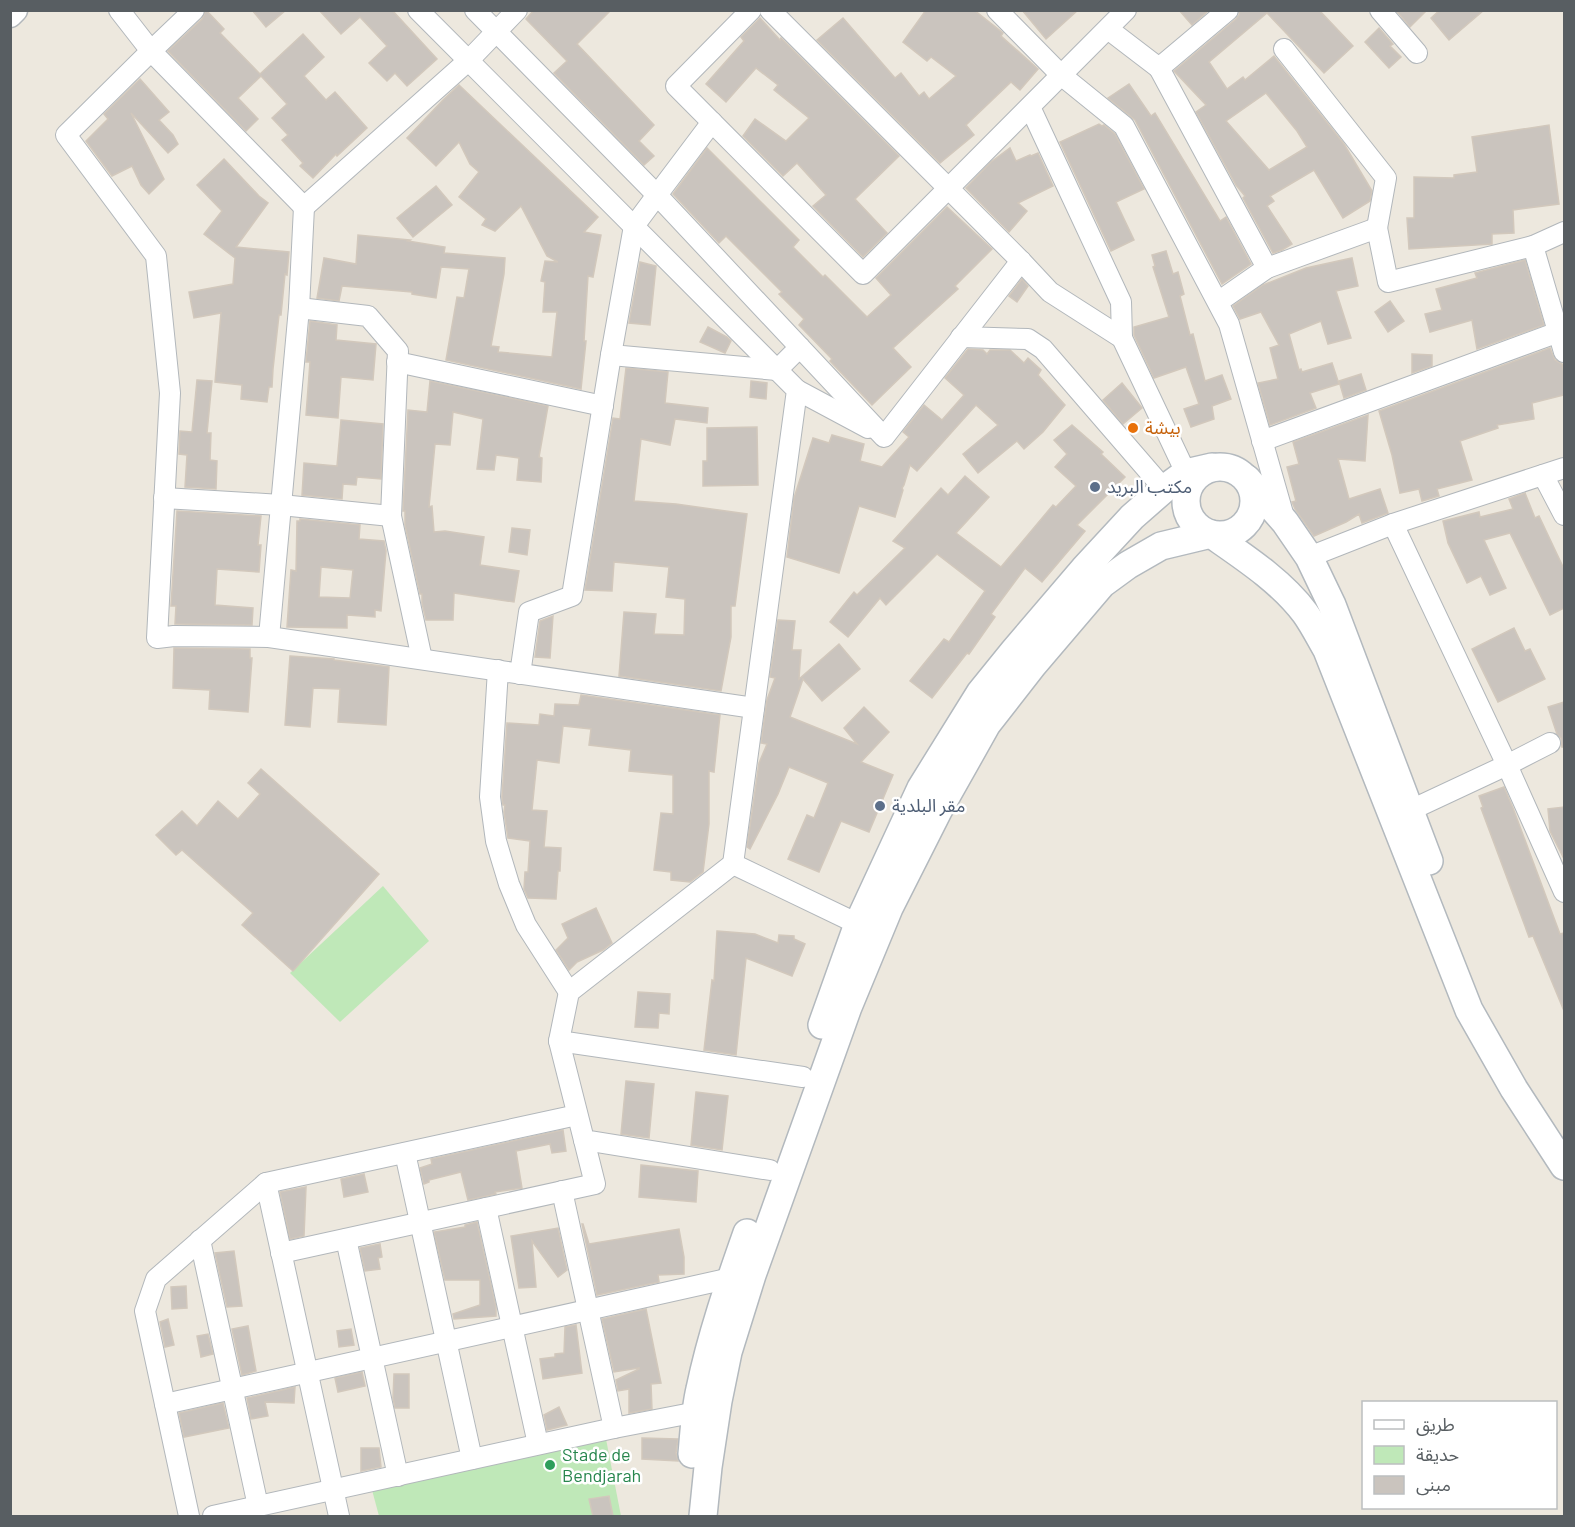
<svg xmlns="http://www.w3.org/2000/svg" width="1575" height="1527" viewBox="0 0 1575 1527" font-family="Barlow,'Noto Sans Arabic',sans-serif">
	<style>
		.green { fill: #bfe8b8 }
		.building { fill: #cac4be; stroke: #d2c8bc; stroke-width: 1.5; fill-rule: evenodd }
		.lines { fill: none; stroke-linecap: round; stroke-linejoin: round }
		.minor-casing { stroke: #b2b7bb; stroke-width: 22 }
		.tertiary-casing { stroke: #b2b7bb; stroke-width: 27 }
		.secondary-casing { stroke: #b3b9be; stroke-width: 30 }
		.minor { stroke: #fff; stroke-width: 20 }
		.tertiary { stroke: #fff; stroke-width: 24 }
		.secondary { stroke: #fff; stroke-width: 27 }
		.food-dot { fill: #e8710a; stroke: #fff; stroke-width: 2 }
		.service-dot { fill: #5c6f8a; stroke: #fff; stroke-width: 2 }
		.leisure-dot { fill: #2e9e5b; stroke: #fff; stroke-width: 2 }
		.labels { text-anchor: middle; stroke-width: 5; stroke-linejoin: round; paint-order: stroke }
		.food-label { font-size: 18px; fill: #c56008; stroke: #fff; text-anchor: start }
		.service-label { font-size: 18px; fill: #4e5e75; stroke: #fff; text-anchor: start }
		.leisure-label { font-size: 18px; fill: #27864d; stroke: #fff; text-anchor: start }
	</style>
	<rect width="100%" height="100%" fill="#ede8de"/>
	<g class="green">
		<path d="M383 886 429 941 340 1022 290 973Z"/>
		<path d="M606 1439 621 1516H379L372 1490Z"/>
	</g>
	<g class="building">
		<path d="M206 10 224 29 220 33 260 74 303 34 324 57 304 76 326 100 335 92 367 128 337 156 336 154 313 178 300 166 303 163 282 140 288 135 272 118 287 104 261 76 238 98 258 119 246 131 168 51 202 19Z"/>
		<path d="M252 10H286L266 27Z"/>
		<path d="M319 10H392L437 59 407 86 395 73 387 81 369 63 387 46 360 17 341 34Z"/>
		<path d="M534 10H611L577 44 654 125 639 141 654 156 644 165 554 73 567 61 526 19Z"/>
		<path d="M926 10H974L1003 33 1001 36 1038 69 1020 90 1011 82 966 125 974 135 940 163 817 40 843 18 895 78 901 73 919 96 924 92 929 99 956 76 931 57 927 61 903 42Z"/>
		<path d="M1022 10H1078L1046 39Z"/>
		<path d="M1179 10H1209L1192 25Z"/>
		<path d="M1240 10H1319L1353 46 1324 73 1267 13 1209 62 1227 89 1243 77 1245 80 1274 56 1344 144 1372 191 1370 201 1343 218 1314 170 1270 196 1274 201 1267 206 1292 244 1282 250 1273 253 1243 198 1245 196 1236 185 1196 112 1206 105 1174 71 1236 19 1239 15ZM1266 93 1297 131 1307 147 1269 170 1226 121Z"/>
		<path d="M1396 10H1427L1410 27Z"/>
		<path d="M1440 10H1484L1449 40 1431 18Z"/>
		<path d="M760 18 780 40 781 38 899 156 855 199 887 233 863 257 813 206 826 195 797 163 783 176 743 136 755 119 786 141 809 118 774 90 778 85 756 68 726 102 706 84 744 41 741 37Z"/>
		<path d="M1379 28 1393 44 1390 46 1401 57 1389 68 1365 42Z"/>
		<path d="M140 79 169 112 159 120 173 135 178 144 168 153 131 113 164 179 149 194 141 185 132 166 112 176 86 141 108 119 104 114Z"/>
		<path d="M1129 84 1151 116 1155 113 1220 221 1226 217 1251 264 1222 284 1135 120 1108 98Z"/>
		<path d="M459 85 598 217 584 232 601 235 593 277 588 276 584 341H586L581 389 446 360 457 297 464 298 469 269 441 267 436 298 412 294V292L342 286 339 301 317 298 324 258 356 264 358 235 410 240 408 241 445 247 444 253 505 258 504 274 491 346 499 347 498 352 552 357 557 312H543L545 282 541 281 545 261 558 262 547 256 521 206 495 231 482 225 486 219 459 197 479 172 470 164 459 142 436 166 407 138 443 100Z"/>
		<path d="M1099 124 1102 126 1104 125 1115 134 1144 189 1116 202 1134 240 1111 251 1060 142Z"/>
		<path d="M1549 125 1559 204 1513 210 1514 233 1492 234V244L1409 249 1407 218H1414V177L1454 178V175L1477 172 1472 137Z"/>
		<path d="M707 148 799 240 793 247 823 277 825 275 867 317 891 295 876 278 947 207 992 249 955 286 958 289 893 348 911 367 872 405 830 361 832 359 799 325 804 319 779 294 782 292 726 236 719 243 673 194Z"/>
		<path d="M1010 148 1016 161 1030 155 1031 156 1038 153 1053 186 1018 203 1027 211 1009 232 966 188 991 162Z"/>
		<path d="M224 159 259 196 268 203 236 247 289 252 287 275 285 274 281 315H279L273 369 272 387H269L267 402 241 399 242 385 215 382 221 313 194 318 189 292 233 284 235 258 204 234 222 211 197 185Z"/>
		<path d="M436 186 452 205 413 237 397 218Z"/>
		<path d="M1166 251 1173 274 1178 272 1184 294 1180 296 1190 335 1193 334 1205 381 1222 375 1231 399 1212 406 1214 419 1191 427 1184 409 1199 404 1186 367 1154 378 1134 335V327L1169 317 1153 267 1155 266 1152 255Z"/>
		<path d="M1352 258 1358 286 1336 291 1351 338 1328 344 1321 321 1289 334 1299 370 1301 369 1302 372 1332 363 1339 384 1310 393 1316 408 1270 425 1258 383 1278 379 1270 348 1279 345 1261 312 1240 319 1233 306 1263 285 1306 268Z"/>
		<path d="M1525 260 1544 325 1477 349 1472 320 1430 332 1425 314 1442 310 1436 289 1477 278 1475 273Z"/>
		<path d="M640 262 656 266 650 325 629 323Z"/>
		<path d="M1022 279 1028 286 1017 302 1009 296Z"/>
		<path d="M1390 301 1404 321 1388 332 1375 312Z"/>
		<path d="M310 321 337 325 336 340 376 344 373 380 341 377 338 418 306 415 310 362H306Z"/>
		<path d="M708 327 727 337 731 341 725 353 700 342Z"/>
		<path d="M1550 348 1555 360 1562 364 1564 373V395L1532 403 1534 419 1497 425 1498 428 1460 441 1472 480 1437 489 1439 496 1422 501 1419 489 1400 493 1392 455 1379 411Z"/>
		<path d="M968 349 983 350 987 354 990 350H1010L1024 363 1028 358 1041 370 1038 375 1065 405 1043 432 1024 449 1017 441 978 473 963 454 998 425 976 405 917 471 910 465 904 485 902 488 903 490 895 517 859 506 839 573 787 557 794 498 813 438 829 443 832 435 864 444 860 461 882 467 909 437 903 432 924 405 942 420 964 395 945 378Z"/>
		<path d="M1412 354 1432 355V366L1412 373Z"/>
		<path d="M626 368 668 372 665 403 708 408 707 423 675 419 670 445 641 439 634 501 676 504 747 514 735 606H731V637L721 691 619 676 624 612 656 614 654 634 684 635 685 599 666 597 669 567 614 562 612 591 585 590 613 418 620 419Z"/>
		<path d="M1361 374 1366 390 1344 398 1339 381Z"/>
		<path d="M197 380 212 381 207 433H211L210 460 217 461 216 489 185 487 187 455 179 454 180 431 192 432Z"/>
		<path d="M430 381 548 406 539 457 542 458 541 482 517 480 519 458 496 455 494 470 477 469 483 419 453 412 450 445 435 444 429 507 432 506 434 532 445 531 484 537 480 565 519 571 514 602 454 593 453 620H426L422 603V594H420L405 525V511H403L408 410 427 412Z"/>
		<path d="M751 381 767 383 766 399 750 397Z"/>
		<path d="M1122 383 1142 408 1123 424 1103 400Z"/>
		<path d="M1368 415 1365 461 1338 459 1349 499 1380 489 1388 513 1362 523 1359 514 1346 522 1314 536 1295 509 1292 502 1296 501 1287 467 1299 464 1293 442Z"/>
		<path d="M341 420 383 424 381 479 357 477 356 485 343 484 342 499 302 495 304 463 337 466Z"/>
		<path d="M1072 425 1103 452 1101 454 1125 477 1077 525 1085 531 1042 582 1025 568 991 614 995 617 969 654 967 653 932 698 910 681 944 639 949 642 985 591 937 554 886 605 880 598 848 637 830 622 854 592 857 595 905 548 893 541 941 488 948 495 965 476 989 497 956 533 1001 567 1053 505 1056 507 1076 486 1055 467 1067 454 1054 440Z"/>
		<path d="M757 427 758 485 703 486V461H707V428Z"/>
		<path d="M1525 493 1535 518 1539 516 1564 569V608L1550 615 1510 533 1484 540 1506 588 1490 595 1481 576 1467 583 1448 543 1443 521 1479 512 1480 517 1513 509 1509 499Z"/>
		<path d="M177 511 261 516 258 545H261L259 572 217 569 215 605 253 608 252 625 175 624 176 606H171Z"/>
		<path d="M300 519 360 525 359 539 384 541 386 551 381 611 375 610V617L347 615V628L287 627 291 570 296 571 297 521H300ZM321 567 353 570 350 598 319 597Z"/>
		<path d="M512 528 530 530 527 555 509 552Z"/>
		<path d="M553 616 550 658 535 657 540 621Z"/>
		<path d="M778 620 795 621 792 650H801L799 679 839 644 860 669 822 701 803 679 790 717 857 744 844 728 864 707 889 732 861 762 893 775 869 832 841 821 819 872 788 859 807 815 814 818 828 783 789 767 778 794 750 849 747 847 759 763 767 744 761 743 767 700 775 678 770 677Z"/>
		<path d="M1514 628 1525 651 1530 649 1545 679 1498 702 1472 649Z"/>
		<path d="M174 648 250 649V658H252L248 712 209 709 210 690 173 688Z"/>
		<path d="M290 656 334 659V660L389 667 386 725 338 722 340 689 313 688 310 727 285 725Z"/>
		<path d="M581 695 720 715 714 772 709 771V824L703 872 690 882 671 880V872L654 870 661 813 673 814V775L629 771 631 750 589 745 591 729 563 726 559 763 537 760 532 810 547 811 544 847 561 848 560 871H558L556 899 528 898 524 889 525 872H528L530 841 508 838 504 812 505 805H503L502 797 507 723 539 725 540 714 554 716 555 704 579 705Z"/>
		<path d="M1564 702V747H1562L1561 738 1557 734 1548 707Z"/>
		<path d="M261 769 379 874 293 971 242 925 253 913 182 850 176 855 156 835 182 811 197 826 218 801 238 819 260 794 248 783Z"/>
		<path d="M1504 787 1513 808 1560 934 1564 933V1011L1533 936 1529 937 1481 808 1483 807 1479 796Z"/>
		<path d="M1564 807V859L1550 831 1548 809Z"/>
		<path d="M596 908 612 943 603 950 577 962 569 970 556 950 568 938 562 924Z"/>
		<path d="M717 931 755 934 778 943 779 935 794 936V939L805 944 792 976 746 958 736 1055 704 1050 712 980 714 981Z"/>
		<path d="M638 992 670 994 669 1014 659 1013 658 1028 635 1027Z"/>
		<path d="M626 1081 654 1084 649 1138 621 1134Z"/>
		<path d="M696 1092 728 1096 722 1150 691 1145Z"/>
		<path d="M563 1130 566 1151 552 1153 550 1144 516 1151 522 1188 495 1192 496 1194 468 1200 461 1172 429 1180V1182L424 1184 420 1168 432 1164 431 1159Z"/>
		<path d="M641 1165 698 1171 696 1202 639 1197Z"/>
		<path d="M364 1174 368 1192 344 1197 341 1179Z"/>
		<path d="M306 1187 304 1236 290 1239 280 1192Z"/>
		<path d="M477 1222 496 1307V1316L454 1319 453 1314 480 1305V1280H445L434 1232 465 1227V1225Z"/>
		<path d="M582 1224H583L589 1244 679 1229 684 1257V1274L658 1275 659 1282 597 1295Z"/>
		<path d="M558 1228 567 1270 558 1277 532 1241 536 1287 519 1288 511 1236Z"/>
		<path d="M380 1244 382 1257 378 1258 380 1269 365 1271 360 1248Z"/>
		<path d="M234 1251 242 1306 227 1307 215 1253Z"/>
		<path d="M186 1286 187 1308 172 1309 171 1287Z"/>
		<path d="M646 1309 661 1383 651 1384 652 1409 629 1413V1389L618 1391 616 1380 639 1369V1368L614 1372 602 1319Z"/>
		<path d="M168 1319 174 1345 165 1347 160 1322Z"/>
		<path d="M576 1325 582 1373 543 1379 540 1359 555 1357V1354L564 1353 565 1327Z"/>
		<path d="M248 1326 256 1371 242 1375 232 1329Z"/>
		<path d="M351 1329 354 1345 339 1347 337 1331Z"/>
		<path d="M208 1334 213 1354 201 1357 197 1336Z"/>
		<path d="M362 1372 365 1386 338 1392 335 1378Z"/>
		<path d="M394 1374H409V1408H395L393 1398Z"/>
		<path d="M295 1387 294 1403 265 1402 268 1416 251 1419 247 1398Z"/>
		<path d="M223 1403 229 1428 184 1437 179 1413Z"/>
		<path d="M559 1407 567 1425 547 1430 544 1415Z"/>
		<path d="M642 1438 678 1439 676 1453 678 1461 642 1459Z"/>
		<path d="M361 1448H379L381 1467 361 1471Z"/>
		<path d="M609 1496 613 1516H593L589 1499Z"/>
	</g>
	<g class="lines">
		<g class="minor-casing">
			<g id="minor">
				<path d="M119 10 151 51 304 207 469 60 517 10"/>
				<path d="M194 10 151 51 66 135 156 256 170 393 157 638 174 636 269 637 754 708"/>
				<path d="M418 10 797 390 733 864 858 924"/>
				<path d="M475 10 657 195 712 122"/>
				<path d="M751 10 676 86 863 274 1126 10"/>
				<path d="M770 10 1021 261 1050 292 1122 338"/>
				<path d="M997 10 1061 75 1124 126 1229 324 1284 517"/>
				<path d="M1380 10 1417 53"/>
				<path d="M1108 29 1159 68 1228 10"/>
				<path d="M1284 49 1386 178 1377 228"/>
				<path d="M1159 68 1267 268 1218 302"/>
				<path d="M1030 107 1121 302 1122 338 1186 473"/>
				<path d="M1533 246 1564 352"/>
				<path d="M1267 268 1377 228 1388 282 1533 246 1564 232"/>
				<path d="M299 308 368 316 398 351 391 516 422 659"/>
				<path d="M961 337 1028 339 1043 349 1164 489"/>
				<path d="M800 347 777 370 611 355 634 226 657 195 884 437 1021 261"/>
				<path d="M397 362 603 406"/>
				<path d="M797 390 868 428"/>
				<path d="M1262 441 1564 330"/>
				<path d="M1543 475 1564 515"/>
				<path d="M164 498 281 505 391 516"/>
				<path d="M1393 524 1564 468"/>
				<path d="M1309 557 1393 524 1507 765 1564 892"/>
				<path d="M269 637 299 308 304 207"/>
				<path d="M498 670 490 797 496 841 509 884 526 925 569 992"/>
				<path d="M520 674 529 612 572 596 611 355"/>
				<path d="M1398 816 1507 765 1550 743"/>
				<path d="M733 864 569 992 559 1041 803 1077"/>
				<path d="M559 1041 584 1140 770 1170"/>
				<path d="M405 1153 472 1459"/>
				<path d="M266 1183 339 1516"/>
				<path d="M562 1191 614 1428"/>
				<path d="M486 1208 538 1444"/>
				<path d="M346 1239 398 1476"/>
				<path d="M200 1240 258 1506"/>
				<path d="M281 1253 595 1184 584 1140"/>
				<path d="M165 1404 731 1278"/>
				<path d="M189 1516 145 1311 156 1279 266 1183 577 1115"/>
				<path d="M213 1516 614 1428 697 1412"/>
			</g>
		</g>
		<g class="tertiary-casing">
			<path id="tertiary" d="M10 15 15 10"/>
		</g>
		<g class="secondary-casing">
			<g id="secondary">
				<circle cx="1220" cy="501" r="34"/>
				<path d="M1247 479 1285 522 1309 557 1332 605 1429 861"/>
				<path d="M822 1025 858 924 921 788 980 693 1014 651 1084 569 1132 517 1164 489 1186 473 1212 467"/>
				<path d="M692 1454C694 1433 695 1410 700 1389 711 1336 729 1284 747 1233"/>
				<path d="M703 1516 708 1467 718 1401 728 1352 752 1275 848 1007 889 908 938 811 987 724 1033 665 1102 584 1128 565 1161 546 1211 534C1244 557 1281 581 1305 613 1313 624 1320 638 1327 650L1469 1010 1514 1089 1564 1166"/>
			</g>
		</g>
		<use href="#minor" class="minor"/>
		<use href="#tertiary" class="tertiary"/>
		<use href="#secondary" class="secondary"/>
	</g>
	<circle class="food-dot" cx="1133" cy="428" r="6"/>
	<g class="service-dot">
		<circle cx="1095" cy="487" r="6"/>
		<circle cx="880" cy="806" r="6"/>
	</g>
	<circle class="leisure-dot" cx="550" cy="1465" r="6"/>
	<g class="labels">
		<g class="food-label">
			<text x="1145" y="434">بيشة</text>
		</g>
		<g class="service-label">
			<text x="1107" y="493">مكتب البريد</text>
			<text x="892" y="812">مقر البلدية</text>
		</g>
		<g class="leisure-label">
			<text x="562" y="1461">Stade de<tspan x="562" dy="21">Bendjarah</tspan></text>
		</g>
	</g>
	<rect width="1575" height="1527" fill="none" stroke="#585e62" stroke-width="24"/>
	<rect x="1362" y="1401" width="195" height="108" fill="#ffffff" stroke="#bcbfc0" stroke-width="1.5"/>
	<rect x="1374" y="1420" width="30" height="9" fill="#ffffff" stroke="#bcbfc0" stroke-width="1.5"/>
	<text x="1416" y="1431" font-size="18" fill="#585e62">طريق</text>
	<rect x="1374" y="1446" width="30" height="18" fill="#bfe8b8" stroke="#bcbfc0" stroke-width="1.5"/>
	<text x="1416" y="1461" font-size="18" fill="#585e62">حديقة</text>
	<rect x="1374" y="1476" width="30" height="18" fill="#cac4be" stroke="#bcbfc0" stroke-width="1.5"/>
	<text x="1416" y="1491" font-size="18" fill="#585e62">مبنى</text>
</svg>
